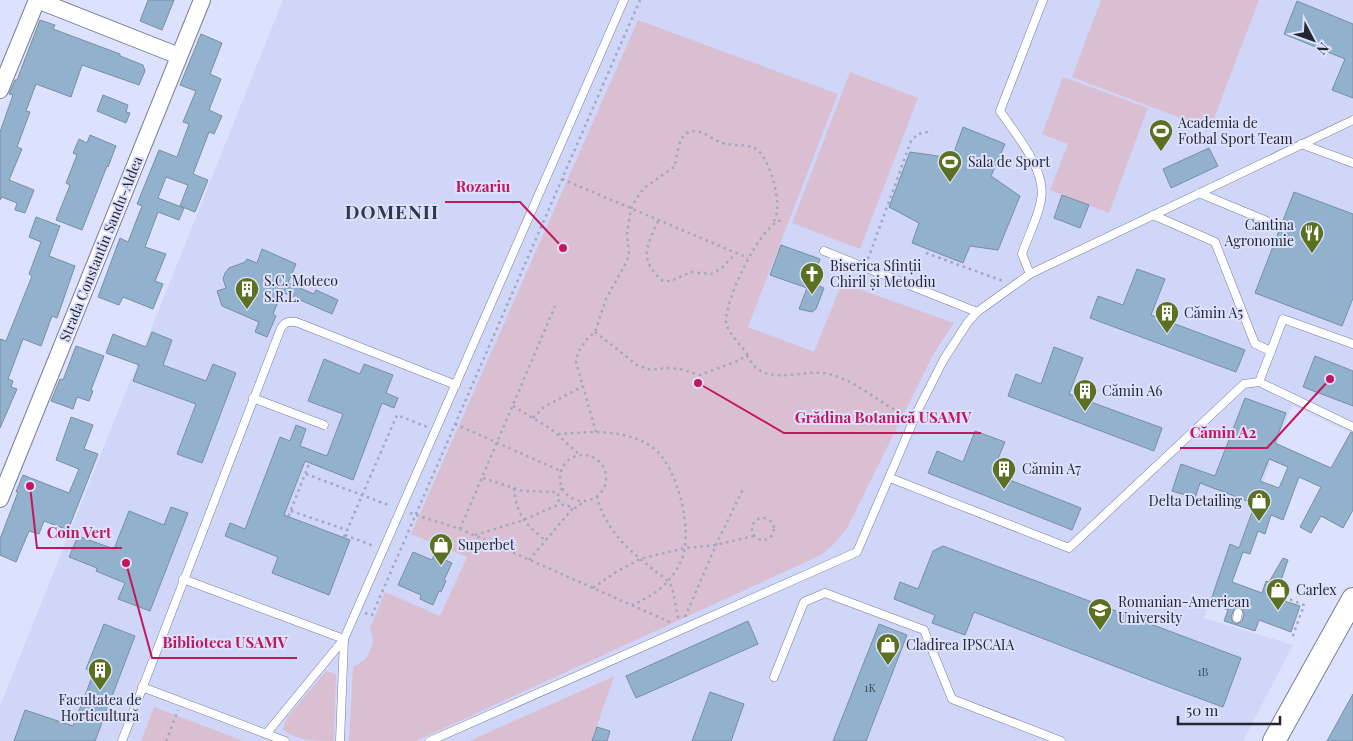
<svg xmlns="http://www.w3.org/2000/svg" width="1353" height="741" viewBox="0 0 1353 741" font-family="'Playfair Display',serif">
	<style>
		.built { fill: #cfd6f8 }
		.green { fill: #dabfd2 }
		.building { fill: #91b1cd; stroke: #788ea0; fill-rule: evenodd }
		.lines { fill: none; stroke-linecap: round; stroke-linejoin: round }
		.lane-casing { stroke: #787d96; stroke-width: 9 }
		.street-casing { stroke: #787d96; stroke-width: 18 }
		.secondary-casing { stroke: #787d96; stroke-width: 24 }
		.path { stroke: #a3a7bd; stroke-width: 2.5; stroke-dasharray: 2.5 4; stroke-linecap: butt }
		.lane { stroke: #fff; stroke-width: 8 }
		.street { stroke: #fff; stroke-width: 16 }
		.secondary { stroke: #fff; stroke-width: 22 }
		.labels { text-anchor: middle; stroke-width: 4; stroke-linejoin: round; paint-order: stroke }
		.number-label { font-size: 11px; fill: #3f4957 }
		.poi-label { font-size: 14px; fill: #242630; stroke: #dce2fd; text-anchor: start }
		.street-label { font-size: 14px; fill: #242630; stroke: #dce2fd }
		.district-label { font-size: 19px; font-weight: bold; letter-spacing: 1px; fill: #33374c; stroke: #dce2fd }
		.leader { fill: none; stroke: #c2185b; stroke-width: 2 }
		.callout-dot { fill: #c2185b; stroke: #dce2fd; stroke-width: 2 }
		.callout-label { font-size: 15px; text-anchor: middle; font-weight: bold; fill: #c2185b; stroke: #dce2fd; stroke-width: 4; stroke-linejoin: round; paint-order: stroke }
	</style>
	<rect width="100%" height="100%" fill="#dce2fd"/>
	<path class="built" d="M283 0H1353V434L1292 405 1239 547 1230 545 1204 618 1293 645 1243 741H592L613 676 469 741H0V706Z"/>
	<g class="green">
		<path d="M1101 0H1259L1210 129 1072 77Z"/>
		<path d="M638 20 838 94 748 327 814 352 842 283 954 323 934 353 847 528 832 546 821 555 416 741H349L353 667 366 659 372 646 373 640 370 628 385 592 440 616 467 557 411 534Z"/>
		<path d="M850 72 918 98 860 249 792 223Z"/>
		<path d="M1063 77 1148 108 1109 213 1050 190 1068 144 1042 134Z"/>
		<path d="M326 671 336 674 334 741C315 741 297 741 283 730L286 719Z"/>
		<path d="M614 676 592 741H469Z"/>
		<path d="M154 707 243 741H141Z"/>
	</g>
	<g class="building">
		<path d="M148 0H174L162 30 140 21Z"/>
		<path d="M1297 1 1353 24V98L1332 90 1345 59 1284 34Z"/>
		<path d="M40 20 55 25 53 29 120 54V56L143 65 145 71 139 85 82 65 71 97 36 84 26 111 30 112 17 147 22 149 9 180 34 190 25 213 15 210 17 203 2 197 0 200V132L13 95 9 94 15 80H17Z"/>
		<path d="M201 34 222 43 210 74 221 79 209 110 222 116 214 134 209 132 193 174 208 180 195 212 180 206 188 185 166 177 158 198 184 208 179 220 158 212 145 247 166 254 155 281 163 284 153 309 123 297 119 305 98 297 120 238 128 242 142 206 137 204 159 150 177 157 189 124 183 122 196 91 180 85Z"/>
		<path d="M103 95 128 105 126 112 130 113 126 123 97 111Z"/>
		<path d="M963 127 1005 144 991 176 1020 196 998 250 970 246 963 263 912 243 919 223 889 207 910 152 952 158Z"/>
		<path d="M90 135 116 146 108 167 107 166 82 230 56 220 70 185 66 183 77 155 73 153 79 139 87 143Z"/>
		<path d="M1209 148 1218 166 1171 188 1163 169Z"/>
		<path d="M1294 192 1353 214V298L1342 326 1255 293Z"/>
		<path d="M1062 195 1089 205 1080 228 1054 218Z"/>
		<path d="M36 217 60 226 49 256 75 266 57 318 52 316 41 346 23 339 8 379 13 381 11 387 17 389 0 428V339L6 341 32 276 29 274 41 242 29 237Z"/>
		<path d="M781 245 820 259 812 283 824 288 816 309 812 312 799 309 807 288 770 275Z"/>
		<path d="M262 249 296 264 288 283 314 294 316 290 338 300 332 314 282 292 273 314 276 316 267 337 255 332 259 322 222 306 217 291 226 288 223 279 225 273 229 268 245 262 247 259 257 263Z"/>
		<path d="M1137 269 1165 279 1151 315 1245 350 1236 372 1090 318 1098 296 1123 305Z"/>
		<path d="M152 332 172 340 163 365 206 381 213 364 236 373 202 463 177 454 196 404 133 381 139 365 106 353 113 334 146 347Z"/>
		<path d="M76 346 104 356 91 390 93 391 89 401 77 397 73 409 51 401 60 379 63 380Z"/>
		<path d="M1054 347 1083 358 1069 394 1162 428 1154 451 1008 396 1016 374 1041 384Z"/>
		<path d="M1315 356 1353 371V406L1303 387Z"/>
		<path d="M324 359 360 374 364 364 393 375 386 393 398 398 394 408 382 403 353 480 305 461 284 515 350 540 329 595 272 573 278 557 225 536 230 523 245 529 280 437 290 441 296 425 306 429 300 446 327 456 343 414 308 401Z"/>
		<path d="M1245 398 1286 413 1275 443 1331 468 1351 432 1353 433V510L1343 528 1321 516 1311 533 1300 527 1321 487 1299 477 1283 520 1271 515 1265 534 1258 531 1250 554 1243 552 1232 582 1262 593 1266 581 1269 582 1283 558 1288 560 1275 598 1300 606 1291 632 1259 620 1255 631 1224 621 1228 610 1210 603 1230 544 1239 548 1255 504 1200 483 1195 498 1172 491 1181 464 1215 476ZM1269 459 1288 467 1279 488 1260 481ZM1237 608H1241L1244 614 1242 621 1236 624 1233 622 1231 617 1234 610Z"/>
		<path d="M71 417 93 425 84 449 98 454 68 530 44 521 39 534 29 531 16 562 0 555V539L18 492H16L23 475 69 493 79 469 56 460Z"/>
		<path d="M975 431 1005 442 992 473 1081 508 1072 530 928 473 937 451 963 462Z"/>
		<path d="M171 507 188 513 150 611 118 599 125 583 96 571 97 568 69 557 78 536 114 549 129 511 164 525Z"/>
		<path d="M943 546 1241 658 1223 707 1166 686 974 612 965 635 932 623 935 615 894 599 900 582 918 589 933 551Z"/>
		<path d="M413 552 432 560 434 555 452 563 444 580 446 581 441 592 439 591 433 605 420 599 421 595 398 585Z"/>
		<path d="M748 621 758 644 636 698 626 676Z"/>
		<path d="M104 624 135 636 95 741H14L25 710 73 726 94 672 86 669Z"/>
		<path d="M879 624 907 635 866 741H833Z"/>
		<path d="M710 692 744 704 731 741H692Z"/>
		<path d="M1353 694V741H1327Z"/>
		<path d="M597 727 610 731 607 741H592Z"/>
	</g>
	<g class="lines">
		<g class="lane-casing">
			<g id="lane">
				<path d="M1301 144 1353 163"/>
				<path d="M1199 193 1269 222"/>
				<path d="M1153 215 1215 242 1255 344 1271 351 1259 382 1353 427"/>
				<path d="M824 251 977 312"/>
				<path d="M1030 274 1022 254C1028 236 1038 218 1041 200 1047 170 1016 135 1000 111L1043 0"/>
				<path d="M1271 351 1283 319 1353 344"/>
				<path d="M253 398 324 425"/>
				<path d="M890 478 1069 548 1244 384 1259 382"/>
				<path d="M183 579 344 639 624 0"/>
				<path d="M1237 618 1238 613"/>
				<path d="M774 677 804 602 825 593 924 630 952 699 1061 741"/>
				<path d="M142 687 285 741"/>
				<path d="M266 734 344 639 340 741"/>
				<path d="M122 741 281 328C285 322 288 321 296 322L456 385"/>
				<path d="M430 741 857 552 918 410 944 359 968 322 977 312 1030 274 1353 120"/>
			</g>
		</g>
		<g class="street-casing">
			<g id="street">
				<path d="M37 0 179 56"/>
				<path d="M0 90 37 0"/>
				<path d="M0 499 202 0"/>
			</g>
		</g>
		<g class="secondary-casing">
			<path id="secondary" d="M1274 741 1353 599"/>
		</g>
		<g class="path">
			<path d="M562 179 748 258"/>
			<path d="M658 221C647 246 638 260 663 281H671L691 272 711 274 722 268 735 254"/>
			<path d="M926 253 1003 281"/>
			<path d="M868 259 911 141 918 134 932 131"/>
			<path d="M595 332 637 365 651 370 666 368 680 369 700 375 740 360 747 354C741 344 727 334 726 321 725 301 761 221 783 220"/>
			<path d="M747 355C762 388 797 370 824 373 854 378 879 403 906 416"/>
			<path d="M513 406 551 429 580 455"/>
			<path d="M533 418 544 407 583 386"/>
			<path d="M455 424 561 471"/>
			<path d="M596 432 576 362 578 352 587 339 595 332 606 299 626 263 629 254 627 234 631 209 636 199 644 188 674 167C678 157 677 137 689 132 701 128 711 139 722 143 732 146 742 144 752 147 768 151 779 194 777 209 777 214 775 219 773 224"/>
			<path d="M558 434C590 432 624 428 652 447 678 465 695 535 680 563 669 585 653 596 632 605"/>
			<circle cx="583" cy="478" r="23"/>
			<path d="M306 474 391 506"/>
			<path d="M483 478 523 491 559 492"/>
			<path d="M514 488C516 514 525 524 545 540"/>
			<path d="M562 488 557 497 560 504 576 508 584 501"/>
			<path d="M597 496C603 526 626 548 649 566 655 572 665 577 670 584 674 589 676 612 679 621"/>
			<path d="M291 511 347 530"/>
			<path d="M410 513 460 529 672 623"/>
			<circle cx="763" cy="529" r="11"/>
			<path d="M460 529 555 306"/>
			<path d="M345 535 374 546"/>
			<path d="M475 535 521 521 560 504"/>
			<path d="M344 537 397 415 427 427"/>
			<path d="M279 540 311 459"/>
			<path d="M529 560 573 508"/>
			<path d="M593 588 616 572 640 559 685 548 716 545 754 536"/>
			<path d="M1284 597 1304 605 1292 638"/>
			<path d="M1283 601 1288 587"/>
			<path d="M365 613 372 615 640 0"/>
			<path d="M685 617 716 545 743 489"/>
			<path d="M166 741 178 710"/>
		</g>
		<use href="#lane" class="lane"/>
		<use href="#street" class="street"/>
		<use href="#secondary" class="secondary"/>
	</g>
	<defs>
		<g id="stadium-pin" transform="scale(1.25)"><path d="M0 17L-7.5 6A9.5 9.5 0 1 1 7.5 6Z" fill="#5b7020" stroke="#dce2fd"/><path d="M0-5a6.5 5 0 1 0 0 10a6.5 5 0 1 0 0-10ZM-3.5-1.8h7v3.6h-7Z" fill="#fff"/></g>
		<g id="restaurant-pin" transform="scale(1.25)"><path d="M0 17L-7.5 6A9.5 9.5 0 1 1 7.5 6Z" fill="#5b7020" stroke="#dce2fd"/><path d="M-5-6h1v4h1v-4h1v4h1v-4h1v5L-1.5 .5V6h-2V.5L-5-1ZM5-6V6H3V1.5H1.5Q1.5-4 5-6Z" fill="#fff"/></g>
		<g id="church-pin" transform="scale(1.25)"><path d="M0 17L-7.5 6A9.5 9.5 0 1 1 7.5 6Z" fill="#5b7020" stroke="#dce2fd"/><path d="M-1.2-6h2.4v3.5h3.3v2.4h-3.3V6h-2.4V-.1h-3.3v-2.4h3.3Z" fill="#fff"/></g>
		<g id="building-pin" transform="scale(1.25)"><path d="M0 17L-7.5 6A9.5 9.5 0 1 1 7.5 6Z" fill="#5b7020" stroke="#dce2fd"/><path d="M-4-6H4V6H1V3H-1V6H-4ZM-2.5-4.3h1.7v1.8h-1.7ZM.8-4.3h1.7v1.8H.8ZM-2.5-1h1.7V.8h-1.7ZM.8-1h1.7V.8H.8Z" fill="#fff"/></g>
		<g id="shop-pin" transform="scale(1.25)"><path d="M0 17L-7.5 6A9.5 9.5 0 1 1 7.5 6Z" fill="#5b7020" stroke="#dce2fd"/><path d="M-5-2.5h2.3a2.7 3.5 0 0 1 5.4 0H5L5.5 6h-11ZM-1.5-2.5h3a1.5 2.3 0 0 0-3 0Z" fill="#fff"/></g>
		<g id="university-pin" transform="scale(1.25)"><path d="M0 17L-7.5 6A9.5 9.5 0 1 1 7.5 6Z" fill="#5b7020" stroke="#dce2fd"/><path d="M0-5L7-2L0 1L-7-2ZM-4 1L0 2.5L4 1V4Q0 6-4 4Z" fill="#fff"/></g>
	</defs>
	<g fill-rule="evenodd">
		<use href="#stadium-pin" x="1161" y="131"/>
		<use href="#stadium-pin" x="950" y="162"/>
		<use href="#restaurant-pin" x="1312" y="233"/>
		<use href="#church-pin" x="812" y="274"/>
		<use href="#building-pin" x="247" y="289"/>
		<use href="#building-pin" x="1167" y="313"/>
		<use href="#building-pin" x="1085" y="391"/>
		<use href="#building-pin" x="1004" y="469"/>
		<use href="#shop-pin" x="1259" y="501"/>
		<use href="#shop-pin" x="441" y="545"/>
		<use href="#shop-pin" x="1278" y="590"/>
		<use href="#university-pin" x="1100" y="610"/>
		<use href="#shop-pin" x="888" y="645"/>
		<use href="#building-pin" x="100" y="670"/>
	</g>
	<g class="labels">
		<g class="number-label">
			<text x="1203" y="676">1B</text>
			<text x="870" y="692">1K</text>
		</g>
		<g class="poi-label">
			<text x="1178" y="128">Academia de<tspan x="1178" dy="16">Fotbal Sport Team</tspan></text>
			<text x="968" y="167">Sala de Sport</text>
			<text x="1294" y="230" text-anchor="end">Cantina<tspan x="1294" dy="16">Agronomie</tspan></text>
			<text x="830" y="271">Biserica Sfinții<tspan x="830" dy="16">Chiril și Metodiu</tspan></text>
			<text x="264" y="286">S.C. Moteco<tspan x="264" dy="16">S.R.L.</tspan></text>
			<text x="1184" y="318">Cămin A5</text>
			<text x="1102" y="396">Cămin A6</text>
			<text x="1022" y="474">Cămin A7</text>
			<text x="1242" y="506" text-anchor="end">Delta Detailing</text>
			<text x="458" y="550">Superbet</text>
			<text x="1296" y="595">Carlex</text>
			<text x="1118" y="607">Romanian-American<tspan x="1118" dy="16">University</tspan></text>
			<text x="906" y="650">Cladirea IPSCAIA</text>
			<text x="100" y="705" text-anchor="middle">Facultatea de<tspan x="100" dy="16">Horticultură</tspan></text>
		</g>
		<g class="street-label">
			<text transform="translate(101 249) rotate(-68)" y="5">Strada Constantin Sandu-Aldea</text>
		</g>
		<g class="district-label">
			<text x="392" y="219">DOMENII</text>
		</g>
	</g>
	<path class="leader" d="M563 248L520 202H445M698 383L784 433H981M1330 379L1267 448H1180M30 486L37 548H122M126 563L152 658H297"/>
	<g class="callout-dot">
		<circle cx="563" cy="248" r="5"/>
		<circle cx="698" cy="383" r="5"/>
		<circle cx="1330" cy="379" r="5"/>
		<circle cx="30" cy="486" r="5"/>
		<circle cx="126" cy="563" r="5"/>
	</g>
	<g class="callout-label">
		<text x="483" y="192">Rozariu</text>
		<text x="883" y="423">Grădina Botanică USAMV</text>
		<text x="1223" y="438">Cămin A2</text>
		<text x="79" y="538">Coin Vert</text>
		<text x="225" y="648">Biblioteca USAMV</text>
	</g>
	<g transform="translate(1313 40) rotate(131)" stroke="#dce2fd" stroke-width="4" paint-order="stroke">
	<path d="M0-4L9 19L0 12L-9 19Z" fill="#242630"/>
	<text y="-8" font-size="14" font-weight="bold" text-anchor="middle" fill="#242630">N</text>
	</g>
	<path d="M1178 716v8h102v-8" fill="none" stroke="#242630" stroke-width="2.5"/>
	<text x="1186" y="716" font-size="15" fill="#242630" stroke="#dce2fd" stroke-width="4" paint-order="stroke">50 m</text>
</svg>
